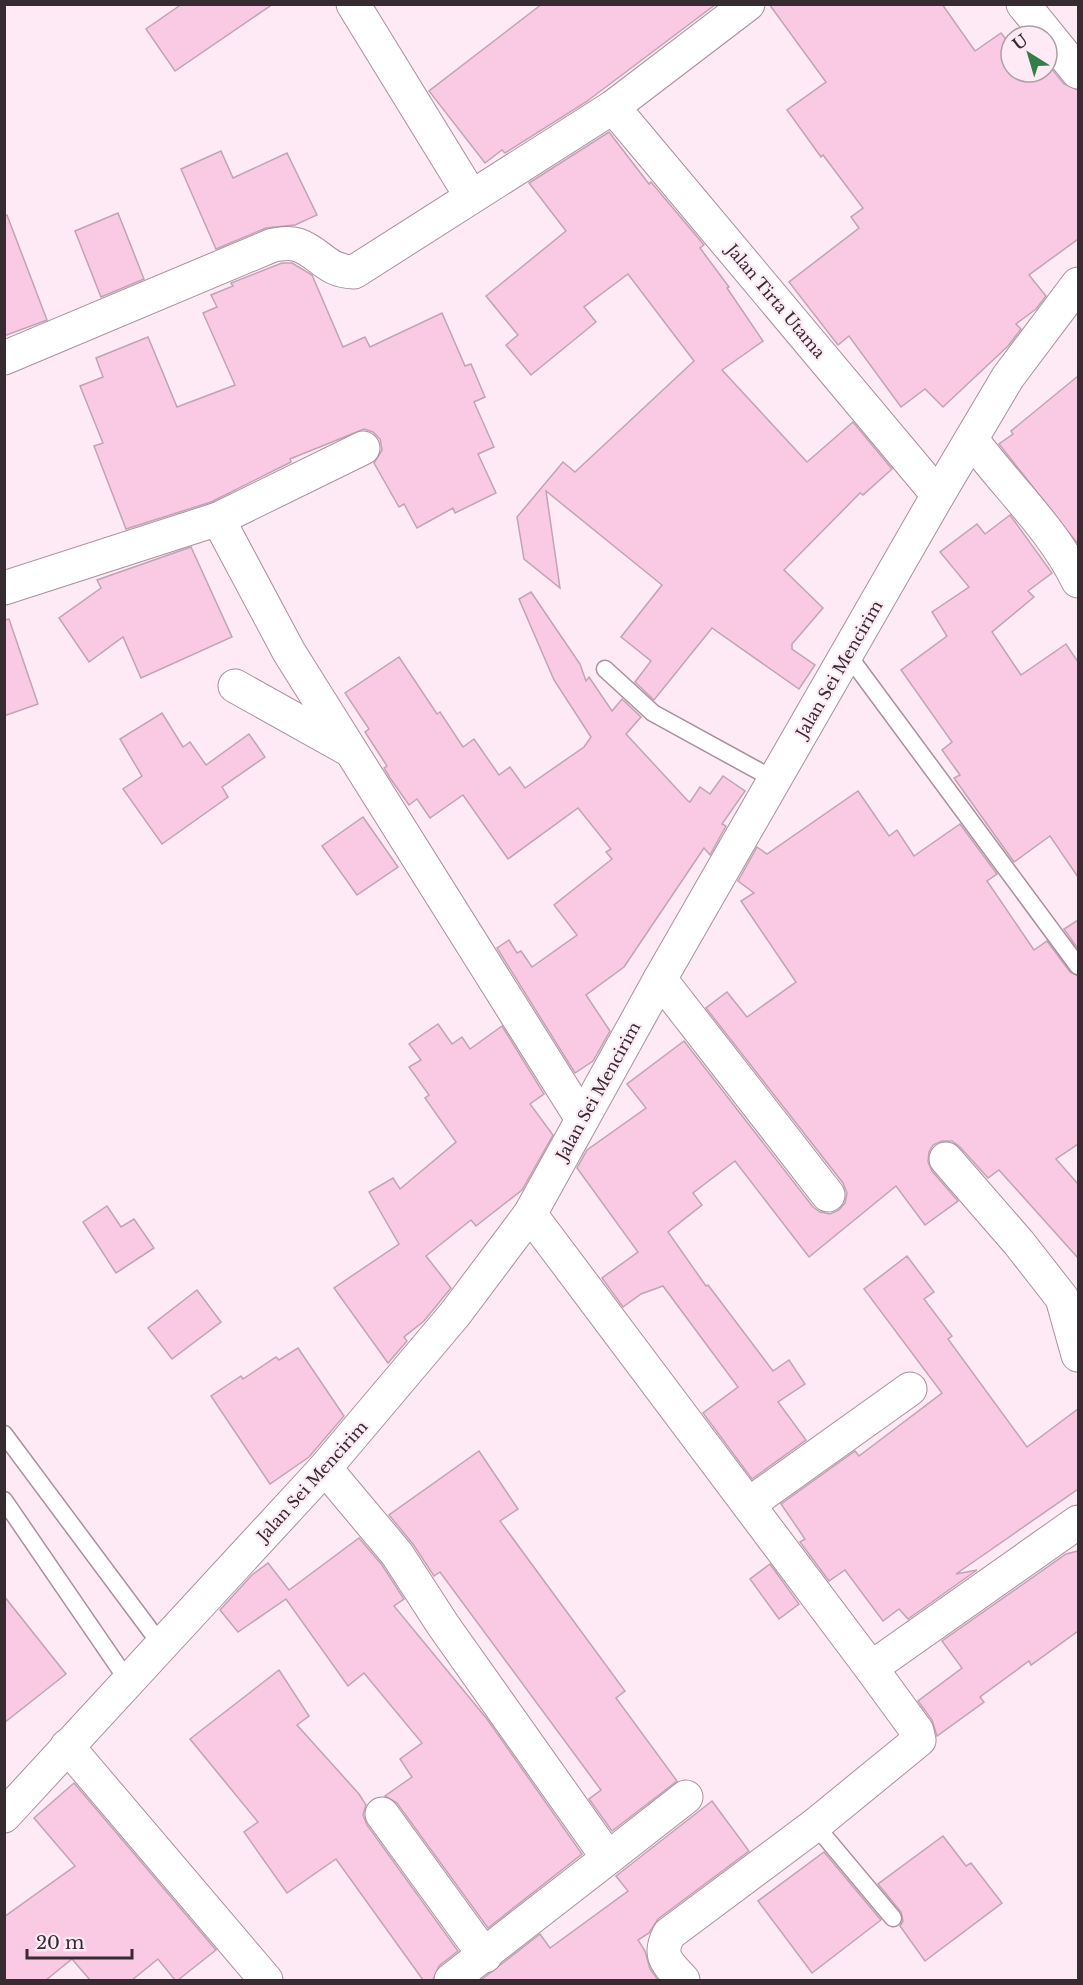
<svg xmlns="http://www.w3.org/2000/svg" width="1083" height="1985" viewBox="0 0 1083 1985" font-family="'Libre Baskerville',serif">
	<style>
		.building { fill: #fac9e3; stroke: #c1a4b4; stroke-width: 1.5 }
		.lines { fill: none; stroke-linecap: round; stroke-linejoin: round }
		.service-casing { stroke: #ab8f9e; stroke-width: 19 }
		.minor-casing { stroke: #ab8f9e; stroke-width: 35 }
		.tertiary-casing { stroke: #ab8f9e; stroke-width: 35 }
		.service { stroke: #fff; stroke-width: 16 }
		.minor { stroke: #fff; stroke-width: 33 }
		.tertiary { stroke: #fff; stroke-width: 33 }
		.labels { text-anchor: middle; stroke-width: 4.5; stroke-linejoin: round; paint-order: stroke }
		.street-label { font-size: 16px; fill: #362b31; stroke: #fdeaf4 }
	</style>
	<rect width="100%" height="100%" fill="#fdeaf4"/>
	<g class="building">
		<path d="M182 4H273L175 71 146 29Z"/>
		<path d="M542 4H716L586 102 505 153 502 150 485 163 429 91Z"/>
		<path d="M769 4H942L975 51 1001 33 1009 43 1011 41V72H1047V63L1064 84 1078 90V239L1029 275 1046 296 1036 309 1016 324 1021 329 1008 346 943 407 925 389 901 407 849 336 838 345 789 282 859 228 851 217 863 208 823 155 821 157 787 110 826 82Z"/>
		<path d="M609 132 649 184 651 182 704 245 700 248 729 287 727 288 763 341 722 370 807 462 853 422 892 469 863 495 860 493 784 570 823 608 792 644V649L815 665 799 689 712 628 654 700 635 682 651 661 621 637 662 585 546 491 560 588 524 559 517 517 563 462 575 472 694 361 628 274 584 307 596 322 531 375 506 345 518 335 486 296 566 231 529 183Z"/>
		<path d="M221 151 233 178 287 153 317 215 295 225 266 228 216 249 181 169Z"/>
		<path d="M118 213 144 279 101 297 75 231Z"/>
		<path d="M4 215H7L47 320 4 336Z"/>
		<path d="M282 263H292L312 275 343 347 365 337 370 347 442 313 465 366 471 364 485 397 474 402 494 447 478 454 496 493 455 513 453 508 417 528 404 504 399 507 374 463 382 450 380 439 373 432 364 429 290 459 291 462 211 502 126 529 94 446 103 443 80 386 103 377 96 358 148 337 177 407 235 385 203 313 217 307 211 295 233 286 231 283Z"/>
		<path d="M1078 376V544L999 444 1013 434 1011 431Z"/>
		<path d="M1010 515 1052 573 1028 591 1034 597 992 632 1021 675 1066 644 1078 662V877L1050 836 1014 862 954 778 960 775 942 750 952 742 901 670 947 636 932 612 969 587 940 552 977 524 985 534Z"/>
		<path d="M191 547 232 637 141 678 123 637 89 662 59 618 101 588 97 580Z"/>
		<path d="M531 592 580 664 586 681 589 677 612 711 622 699 641 717 626 734 688 801 690 802 700 787 710 794 723 776 745 791 722 824 726 826 710 855 704 848 624 967 586 995 610 1031 593 1061 575 1073 497 948 509 940 517 953 521 951 532 967 577 935 554 905 612 859 606 852 611 849 578 808 508 859 463 795 430 818 417 799 409 805 390 778 384 768 387 766 365 732 369 729 345 693 399 657 437 714 440 712 463 747 474 739 499 775 510 767 525 788 584 747 591 737 554 680 519 599Z"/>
		<path d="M9 619 38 704 4 716V620Z"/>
		<path d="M162 713 183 747 190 742 206 765 249 734 265 757 222 787 228 797 162 844 123 789 142 776 120 739Z"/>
		<path d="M858 791 889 836 897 830 914 856 960 824 997 874 987 881 1034 950 1047 941 1070 972 1078 976V1144L1056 1159 1078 1184V1258L999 1170 988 1178 960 1147 952 1141H942L933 1145 929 1152 928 1162 932 1171 958 1201 925 1225 896 1186 809 1257 735 1161 693 1193 702 1205 668 1232 706 1286 708 1285 773 1371 789 1360 805 1384 778 1402 806 1440 752 1479 703 1413 738 1387 663 1286 641 1294 623 1307 602 1278 638 1252 577 1168 587 1150 646 1108 627 1084 684 1041 813 1207 820 1212 830 1214 839 1210 845 1203 847 1193 843 1183 706 1008 727 992 747 1017 796 982 741 901 754 893 738 881 757 847 767 854Z"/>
		<path d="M363 817 398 867 357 895 322 846Z"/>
		<path d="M1078 920V949L1064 929Z"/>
		<path d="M438 1024 452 1044 462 1037 470 1049 502 1026 544 1094 530 1104 553 1135 522 1190 476 1226 471 1220 426 1256 451 1288 424 1321 404 1337 407 1341 388 1363 334 1288 399 1244 369 1192 393 1178 400 1189 456 1142 425 1098 429 1095 409 1067 421 1060 409 1044Z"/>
		<path d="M107 1206 121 1227 134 1219 154 1248 116 1273 83 1222Z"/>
		<path d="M907 1256 934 1292 924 1299 952 1336 948 1339 1027 1447 1078 1409V1489L956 1574 977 1570 908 1619 899 1609 883 1621 845 1570 829 1581 800 1542 805 1539 781 1504 855 1451 859 1456 942 1393 864 1289Z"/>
		<path d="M197 1290 221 1322 172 1359 148 1328Z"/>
		<path d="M298 1348 344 1416 309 1457 270 1484 211 1396 241 1376 243 1379 276 1357 279 1360Z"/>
		<path d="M479 1451 518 1509 500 1521 625 1691 616 1698 677 1781 612 1831 589 1799 601 1790 440 1572 434 1576 413 1544 389 1515Z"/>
		<path d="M359 1538 382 1565 404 1599 394 1606 487 1719 582 1854 488 1928 397 1803 385 1796 412 1777 400 1759 422 1743 364 1673 348 1686 286 1599 238 1632 220 1610 252 1575 268 1563 289 1590Z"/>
		<path d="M1078 1551V1631L1031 1665 1029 1661 980 1697 984 1702 937 1736 932 1720 918 1701 962 1668 942 1641 1066 1554Z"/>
		<path d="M770 1564 799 1604 779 1619 750 1579Z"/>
		<path d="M4 1596 66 1674 4 1723Z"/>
		<path d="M279 1670 309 1716 297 1725 359 1794 366 1805 363 1815 367 1825 458 1951 439 1966 433 1980H423L336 1859 287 1893 244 1832 258 1822 190 1739Z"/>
		<path d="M74 1783 216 1950 178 1980H175L158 1959 132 1980H90L72 1959 46 1980H4V1917L75 1866 34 1818Z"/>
		<path d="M712 1801 749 1851 658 1919 649 1933 638 1940 645 1951 650 1969 658 1980H481L540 1934 550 1948 628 1891 616 1876Z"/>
		<path d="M943 1836 966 1866 971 1863 1002 1903 925 1961 900 1926 903 1921 901 1912 878 1884Z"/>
		<path d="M824 1852 881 1920 812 1973 758 1901Z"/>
	</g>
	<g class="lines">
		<g class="service-casing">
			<g id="service">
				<path d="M848 655 1078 966"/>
				<path d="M605 669 653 713 775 780"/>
				<path d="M4 1434 162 1646"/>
				<path d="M4 1500 128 1681"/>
				<path d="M815 1825 893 1918"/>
			</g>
		</g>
		<g class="minor-casing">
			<g id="minor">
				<path d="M353 4 471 196"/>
				<path d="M1023 4 1078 72"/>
				<path d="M613 107 938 495"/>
				<path d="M4 358 273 245C281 244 290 242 298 245 321 253 325 271 354 272L613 107 748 4"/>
				<path d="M973 441C1007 487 1053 529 1078 581"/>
				<path d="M218 519 289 652 582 1119"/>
				<path d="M4 588 218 519 363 448"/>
				<path d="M235 686 346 748"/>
				<path d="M660 979 828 1195"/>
				<path d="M946 1159 1019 1243 1062 1298 1078 1355"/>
				<path d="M530 1214 871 1668 917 1731 919 1740 815 1825 669 1934C657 1957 668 1963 683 1980"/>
				<path d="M325 1468 397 1554 443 1625 608 1858 451 1980"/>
				<path d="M749 1504 910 1389"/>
				<path d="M871 1668 1078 1522"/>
				<path d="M67 1746 266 1980"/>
				<path d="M382 1814 485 1956"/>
				<path d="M608 1858 686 1797"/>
			</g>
		</g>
		<g class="tertiary-casing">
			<path id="tertiary" d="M4 1816 325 1468 455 1314 530 1214 660 979 938 495 1008 377 1078 284"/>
		</g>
		<use href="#service" class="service"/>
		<use href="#minor" class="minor"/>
		<use href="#tertiary" class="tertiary"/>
	</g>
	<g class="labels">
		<g class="street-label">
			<text transform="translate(776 301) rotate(50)" y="6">Jalan Tirta Utama</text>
			<text transform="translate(839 669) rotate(-60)" y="6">Jalan Sei Mencirim</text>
			<text transform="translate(598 1091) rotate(-61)" y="6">Jalan Sei Mencirim</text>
			<text transform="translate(312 1481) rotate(-48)" y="6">Jalan Sei Mencirim</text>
		</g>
	</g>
	<rect width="1083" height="1985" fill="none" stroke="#362b31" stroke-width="12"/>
	<g transform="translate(1029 54) rotate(323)"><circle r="28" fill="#fdeaf4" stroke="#ad9ea6" stroke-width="1.5"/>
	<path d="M0-4.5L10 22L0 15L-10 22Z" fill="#337d4b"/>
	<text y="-9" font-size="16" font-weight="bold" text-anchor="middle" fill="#362b31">U</text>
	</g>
	<path d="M27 1949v9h105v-9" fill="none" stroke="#362b31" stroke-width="3"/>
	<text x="36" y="1949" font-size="18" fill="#362b31" stroke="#fdeaf4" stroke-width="4.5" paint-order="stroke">20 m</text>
</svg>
